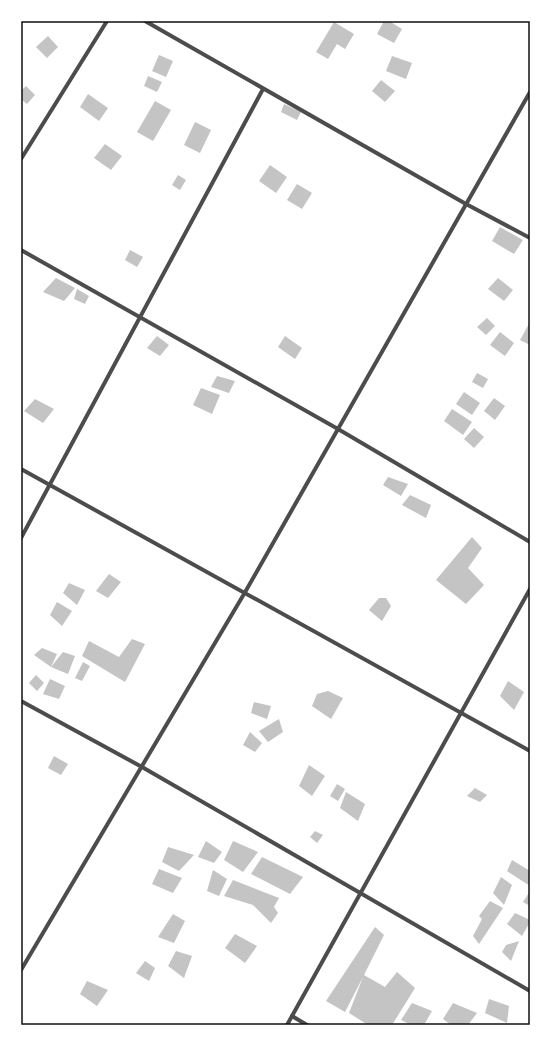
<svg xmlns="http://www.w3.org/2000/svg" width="551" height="1046" viewBox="0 0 551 1046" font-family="Figtree,sans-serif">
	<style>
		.building { fill: #c4c4c4 }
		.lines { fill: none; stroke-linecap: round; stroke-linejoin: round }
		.minor { stroke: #4c4c4c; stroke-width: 4 }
		.neatline { fill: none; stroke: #111; stroke-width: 1.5 }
	</style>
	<rect width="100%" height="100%" fill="#fff"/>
	<g class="building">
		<path d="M384 21H389L402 29 394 43 377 34Z"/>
		<path d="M334 22 354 34 345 49 337 44 328 59 316 52Z"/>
		<path d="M48 36 58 47 47 58 36 47Z"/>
		<path d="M159 55 173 61 166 77 152 71Z"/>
		<path d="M392 56 412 63 406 79 386 71Z"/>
		<path d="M148 76 162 82 157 92 144 86Z"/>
		<path d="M381 80 395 91 385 102 372 91Z"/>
		<path d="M26 86 35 95 27 104 21 99V91Z"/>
		<path d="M88 94 108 108 99 121 80 107Z"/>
		<path d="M155 101 171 110 153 141 137 132Z"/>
		<path d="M284 104 301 112 297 120 281 112Z"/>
		<path d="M195 122 211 130 200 153 184 145Z"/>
		<path d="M105 144 122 156 111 170 94 158Z"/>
		<path d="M270 165 287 177 276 193 259 181Z"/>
		<path d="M178 175 186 180 180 190 172 185Z"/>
		<path d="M297 184 312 193 302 209 287 200Z"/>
		<path d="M500 227 523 240 514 254 492 241Z"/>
		<path d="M130 250 143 257 137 267 125 260Z"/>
		<path d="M56 278 75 288 64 301 43 292Z"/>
		<path d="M498 278 513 290 504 301 488 289Z"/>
		<path d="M77 289 89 296 85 304 74 299Z"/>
		<path d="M487 318 495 326 486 335 477 327Z"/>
		<path d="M530 322V345L520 340Z"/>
		<path d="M500 332 514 343 505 356 490 345Z"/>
		<path d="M157 336 169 345 160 356 147 348Z"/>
		<path d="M285 336 302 348 295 359 278 347Z"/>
		<path d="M477 373 488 379 483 388 472 382Z"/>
		<path d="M217 376 235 381 229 393 211 387Z"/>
		<path d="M201 388 220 395 212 414 193 405Z"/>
		<path d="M464 392 480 403 472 415 456 404Z"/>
		<path d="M494 398 505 406 495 420 484 411Z"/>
		<path d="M35 399 54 409 43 423 24 411Z"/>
		<path d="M452 409 472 422 463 435 444 421Z"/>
		<path d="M474 428 484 437 474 448 464 439Z"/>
		<path d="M388 477 408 484 401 496 383 485Z"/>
		<path d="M410 495 431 505 426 518 402 505Z"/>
		<path d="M472 537 482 548 468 568 484 585 466 604 436 580Z"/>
		<path d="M109 574 121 582 108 598 96 591Z"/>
		<path d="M69 583 85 590 77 605 63 593Z"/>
		<path d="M379 598H386L391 606 382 621 369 610Z"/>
		<path d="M57 602 72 611 62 626 50 615Z"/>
		<path d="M132 639 145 644 125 682 82 656 89 641 119 657Z"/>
		<path d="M42 648 57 654 51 667 34 655Z"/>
		<path d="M63 652 75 656 68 674 51 667Z"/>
		<path d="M83 662 90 666 82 681 75 678Z"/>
		<path d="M36 675 44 683 37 691 29 683Z"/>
		<path d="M50 679 65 686 59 699 43 694Z"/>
		<path d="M508 681 524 692 514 710 500 696Z"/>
		<path d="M328 691 343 698 331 719 312 706 317 694Z"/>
		<path d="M254 702 271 706 267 719 251 713Z"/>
		<path d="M279 719 283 732 268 742 259 731Z"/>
		<path d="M250 732 262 743 255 752 243 745Z"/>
		<path d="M54 756 68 764 61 775 48 768Z"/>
		<path d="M309 765 325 776 312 796 299 786Z"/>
		<path d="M337 784 345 789 338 801 330 796Z"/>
		<path d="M475 788 487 795 480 802 467 796Z"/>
		<path d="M346 792 365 804 358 821 340 808Z"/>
		<path d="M315 831 323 835 317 843 310 837Z"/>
		<path d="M206 841 222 852 214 863 198 857Z"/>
		<path d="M233 841 258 852 243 872 224 860Z"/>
		<path d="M168 847 194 855 179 871 162 862Z"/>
		<path d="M262 857 303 877 290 894 251 874Z"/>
		<path d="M512 860 530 871V886L507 871Z"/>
		<path d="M159 869 182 878 173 893 152 884Z"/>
		<path d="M213 870 227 879 219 896 207 891Z"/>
		<path d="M501 877 512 885 504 905 493 893Z"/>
		<path d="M233 880 279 898 274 907 278 913 271 923 253 905 224 896Z"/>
		<path d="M530 891V906L523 902Z"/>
		<path d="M490 901 503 908 479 944 473 936 482 919 479 916Z"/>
		<path d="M515 913 530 920V922L522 936 507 924Z"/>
		<path d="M173 914 185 921 174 943 158 937Z"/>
		<path d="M375 927 384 935 364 975 385 987 397 972 415 988 392 1025H368L349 1013 363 977 345 1012 326 1001Z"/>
		<path d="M235 934 257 946 245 963 225 948Z"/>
		<path d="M519 941 511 961 502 952 506 945Z"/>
		<path d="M176 951 192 956 184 978 168 966Z"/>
		<path d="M145 961 155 968 149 981 136 973Z"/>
		<path d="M87 981 108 990 97 1006 80 994Z"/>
		<path d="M489 999 509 1006 507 1023 485 1013Z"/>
		<path d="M412 1003 432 1011 424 1025H411L401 1020Z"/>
		<path d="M453 1003 477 1013 468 1025H451L443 1019Z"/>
	</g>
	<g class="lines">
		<g class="minor">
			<path d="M145 21 466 204 530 238"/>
			<path d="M21 159 107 21"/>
			<path d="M21 250 338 429 530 542"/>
			<path d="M21 469 530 751"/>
			<path d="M21 538 263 89"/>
			<path d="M21 701 142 767 530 991"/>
			<path d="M21 970 244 594 530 92"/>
			<path d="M292 1016 307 1025"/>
			<path d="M287 1025 530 589"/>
		</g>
	</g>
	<rect width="551" height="1046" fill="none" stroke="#ffffff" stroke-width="44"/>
	<rect x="22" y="22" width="507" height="1002" class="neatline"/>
</svg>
